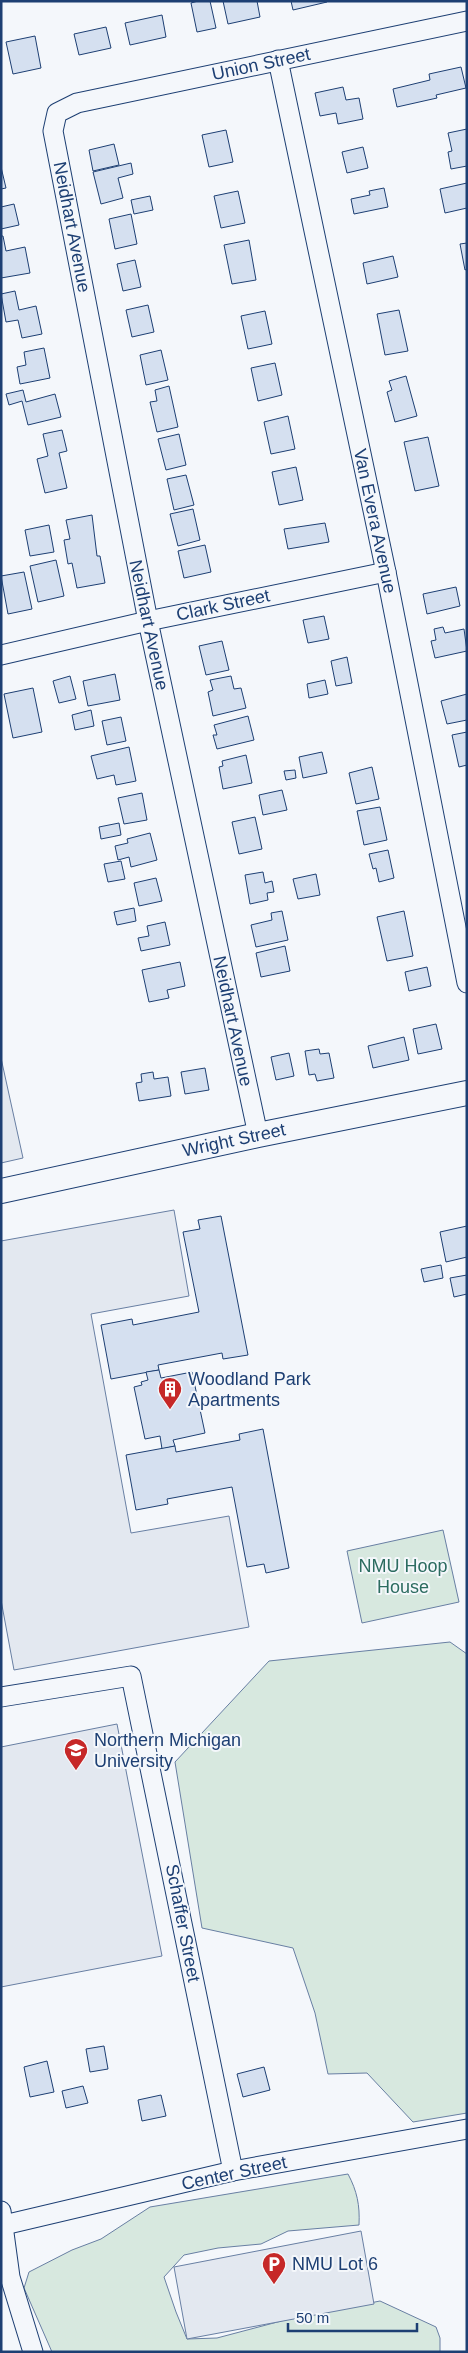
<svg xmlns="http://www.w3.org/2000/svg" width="468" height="2353" viewBox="0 0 468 2353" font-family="Arial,sans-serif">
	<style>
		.green { fill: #d7e8df; stroke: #687fa3 }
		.parking { fill: #e3e8f0; stroke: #687fa3 }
		.building { fill: #d5e0f0; stroke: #1d3f73 }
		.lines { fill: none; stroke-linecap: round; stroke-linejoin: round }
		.minor-casing { stroke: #1d3f73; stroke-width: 21 }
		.major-casing { stroke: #1d3f73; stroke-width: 26 }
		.minor { stroke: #f4f7fb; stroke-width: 19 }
		.major { stroke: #f4f7fb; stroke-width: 24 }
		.labels { text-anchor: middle; stroke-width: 4; stroke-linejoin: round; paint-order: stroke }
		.street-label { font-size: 18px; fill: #1d3f73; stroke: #f4f7fb }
		.poi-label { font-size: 18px; fill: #1d3f73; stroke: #f4f7fb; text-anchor: start }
		.park-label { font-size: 18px; fill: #2c6c60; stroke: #f4f7fb }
	</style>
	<rect width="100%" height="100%" fill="#f4f7fb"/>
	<g class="green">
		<path d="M443 1530 459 1602 362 1623 347 1551Z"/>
		<path d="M450 1642 467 1654V2113L413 2122 367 2073 328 2074 315 2013 293 1948 202 1928 175 1762 269 1661Z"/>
		<path d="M348 2174C357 2191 360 2205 359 2225L288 2231 261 2244 218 2248 184 2255 164 2277 176 2312 187 2339 217 2338 285 2320 380 2301 436 2327 440 2338V2352H52L24 2288 29 2272 72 2250 101 2239 150 2207Z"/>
	</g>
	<g class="parking">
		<path d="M1 1058 23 1158 1 1163Z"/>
		<path d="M174 1210 189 1296 91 1314 131 1533 229 1516 249 1627 14 1670 1 1600V1241Z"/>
		<path d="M117 1724 162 1956 1 1987V1747Z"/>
		<path d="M361 2231 374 2304 187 2339 174 2267Z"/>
	</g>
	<g class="building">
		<path d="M198 1H210L216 28 197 32 191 3Z"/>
		<path d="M223 1H257L260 17 228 24Z"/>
		<path d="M291 1H327V2L293 10Z"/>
		<path d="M162 15 166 37 130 45 125 23Z"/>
		<path d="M106 27 111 48 79 55 74 34Z"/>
		<path d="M35 36 41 68 13 74 6 42Z"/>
		<path d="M461 67 466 88 436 95 437 98 397 107 393 89 430 80 429 74Z"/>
		<path d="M343 87 346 100 359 98 363 119 338 124 336 113 320 116 315 93Z"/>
		<path d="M467 129V166L451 169 448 152 452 151 448 133Z"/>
		<path d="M226 130 233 162 209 167 202 135Z"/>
		<path d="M114 144 119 165 93 171 89 150Z"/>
		<path d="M363 147 368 168 347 173 342 152Z"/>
		<path d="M131 163 133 174 118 178 123 198 101 204 93 172Z"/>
		<path d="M1 167 6 188 1 189Z"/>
		<path d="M467 183V208L445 213 440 189Z"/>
		<path d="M384 188 388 207 354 214 351 199 370 195 369 191Z"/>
		<path d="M238 191 245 223 221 228 214 196Z"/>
		<path d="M150 196 153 210 134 214 131 200Z"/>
		<path d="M14 204 19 225 1 229V207Z"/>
		<path d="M131 214 137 244 115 249 109 219Z"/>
		<path d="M1 236H3L6 251 25 247 30 273 1 278Z"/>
		<path d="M249 240 256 280 232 284 224 245Z"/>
		<path d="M467 243V269L465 270 460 244Z"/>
		<path d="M393 256 398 277 367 284 363 263Z"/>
		<path d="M135 260 141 287 123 291 117 264Z"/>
		<path d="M15 291 19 310 36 306 42 334 22 338 18 320 6 322 1 294Z"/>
		<path d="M148 305 154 332 132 337 126 310Z"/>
		<path d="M399 310 408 351 385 355 377 314Z"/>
		<path d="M265 311 272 344 248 349 241 316Z"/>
		<path d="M44 348 50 378 20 384 17 367 26 365 24 352Z"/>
		<path d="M161 350 168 380 146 385 140 355Z"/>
		<path d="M275 363 282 395 258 401 251 368Z"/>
		<path d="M406 376 417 416 395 422 387 392 392 390 389 381Z"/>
		<path d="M169 386 178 427 157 432 150 402 157 401 155 390Z"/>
		<path d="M23 390 26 402 55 394 61 417 28 425 22 401 9 405 6 394Z"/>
		<path d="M288 416 295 449 271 454 264 422Z"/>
		<path d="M62 430 67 451 59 453 67 488 45 493 37 459 48 456 43 434Z"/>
		<path d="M179 434 186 465 166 470 158 439Z"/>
		<path d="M428 437 439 486 415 491 404 442Z"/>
		<path d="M296 467 303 500 279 505 272 472Z"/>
		<path d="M186 475 194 505 174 510 167 479Z"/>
		<path d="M193 509 200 540 178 546 170 514Z"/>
		<path d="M92 515 97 556H100L105 583 77 588 72 563 68 564 64 540 70 539 66 520Z"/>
		<path d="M325 523 329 542 288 549 284 529Z"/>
		<path d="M49 525 54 552 30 556 25 530Z"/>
		<path d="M205 545 211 572 184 578 178 551Z"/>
		<path d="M56 560 64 596 38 602 30 566Z"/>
		<path d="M24 572 32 609 8 614 1 576Z"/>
		<path d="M456 587 460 606 427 614 423 594Z"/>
		<path d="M324 616 329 639 308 643 303 620Z"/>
		<path d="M443 627 445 633 464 629 467 651 435 658 431 641 436 640 434 629Z"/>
		<path d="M222 641 229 670 206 675 199 646Z"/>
		<path d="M347 657 352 683 336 686 331 661Z"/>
		<path d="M115 674 120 700 88 706 83 681Z"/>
		<path d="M70 676 76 699 59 703 53 681Z"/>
		<path d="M231 676 234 689 241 688 246 708 213 716 208 692 213 690 210 680Z"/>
		<path d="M325 680 328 694 309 698 307 684Z"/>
		<path d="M33 688 42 732 13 738 4 694Z"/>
		<path d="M467 694V720L447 724 441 701Z"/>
		<path d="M91 710 94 726 75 730 72 715Z"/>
		<path d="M248 716 254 740 217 749 213 735H217L214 725Z"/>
		<path d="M121 717 126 741 107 745 102 721Z"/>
		<path d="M467 732V765L459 767 452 735Z"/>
		<path d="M129 747 136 781 116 785 114 775 97 779 91 756Z"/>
		<path d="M322 752 327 773 303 778 299 757Z"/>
		<path d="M246 755 252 783 223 789 219 767 223 766 222 761Z"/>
		<path d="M372 767 379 799 356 804 349 773Z"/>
		<path d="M295 770 296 778 286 780 284 771Z"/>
		<path d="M282 790 287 810 263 815 259 795Z"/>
		<path d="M142 793 147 820 124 824 118 798Z"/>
		<path d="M380 807 387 840 364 845 357 811Z"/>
		<path d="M255 817 262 849 239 854 232 822Z"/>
		<path d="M119 823 121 835 101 839 99 827Z"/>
		<path d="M150 833 157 860 131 867 129 857 118 860 115 846 128 843 127 839Z"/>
		<path d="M388 850 394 878 379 882 376 868 373 869 369 854Z"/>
		<path d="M121 861 125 879 108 882 104 864Z"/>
		<path d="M263 872 265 883 272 881 274 892 267 893 268 900 250 904 245 875Z"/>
		<path d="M316 874 320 895 298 899 293 879Z"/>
		<path d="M156 878 162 901 139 906 134 883Z"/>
		<path d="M134 908 136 921 117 925 114 912Z"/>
		<path d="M282 911 288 940 256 947 251 925 272 920 271 913Z"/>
		<path d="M404 911 413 956 387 961 377 917Z"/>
		<path d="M165 922 170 945 141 951 138 938 149 936 147 926Z"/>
		<path d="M285 946 290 971 261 977 256 953Z"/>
		<path d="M180 962 185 986 167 990 169 998 149 1002 142 970Z"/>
		<path d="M427 967 431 986 409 991 405 972Z"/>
		<path d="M436 1024 442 1049 418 1054 413 1029Z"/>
		<path d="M404 1037 409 1060 373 1068 368 1046Z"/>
		<path d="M319 1049 320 1054 329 1053 334 1078 317 1081 315 1074 309 1075 305 1051Z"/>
		<path d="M289 1053 294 1076 276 1080 271 1057Z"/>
		<path d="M205 1068 209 1090 185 1094 181 1072Z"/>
		<path d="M153 1072 154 1079 168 1077 171 1096 139 1101 136 1083 142 1082 141 1074Z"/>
		<path d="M221 1216 248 1355 223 1359 222 1353 158 1365 159 1370 111 1379 101 1325 132 1319 133 1325 199 1312 183 1232 200 1229 198 1220Z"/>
		<path d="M467 1226V1257L446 1262 440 1232Z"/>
		<path d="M441 1265 443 1278 424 1282 421 1269Z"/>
		<path d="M467 1275V1294L454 1297 450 1278Z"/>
		<path d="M159 1370 161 1378 192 1372 205 1433 173 1440 175 1446 162 1449 160 1436 145 1439 134 1387 142 1385 141 1382 148 1380 146 1372Z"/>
		<path d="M263 1429 289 1568 266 1573 264 1564 247 1567 232 1487 167 1499 168 1504 136 1510 126 1455 175 1446 176 1452 240 1440 239 1434Z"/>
		<path d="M104 2046 108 2069 90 2072 86 2049Z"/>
		<path d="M47 2061 54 2092 30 2097 24 2067Z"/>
		<path d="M264 2067 270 2090 243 2097 237 2074Z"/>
		<path d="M83 2086 88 2103 66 2108 62 2091Z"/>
		<path d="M161 2095 166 2116 142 2121 138 2100Z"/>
	</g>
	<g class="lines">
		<g class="minor-casing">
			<g id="minor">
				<path d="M278 60 386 572 467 983"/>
				<path d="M1 655 148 621 386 572"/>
				<path d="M258 1135 148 621 53 131 57 113 77 103 467 21"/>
				<path d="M1 1697 131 1676 233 2171"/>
				<path d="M1 2211 10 2277 33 2352"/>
				<path d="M4 2225 233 2171 467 2129"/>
			</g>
		</g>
		<g class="major-casing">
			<path id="major" d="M1 1191 258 1135 467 1093"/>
		</g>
		<use href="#minor" class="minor"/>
		<use href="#major" class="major"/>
	</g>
	<defs>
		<g id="building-pin" transform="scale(1.25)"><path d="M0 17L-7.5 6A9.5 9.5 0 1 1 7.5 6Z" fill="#c62828" stroke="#f4f7fb"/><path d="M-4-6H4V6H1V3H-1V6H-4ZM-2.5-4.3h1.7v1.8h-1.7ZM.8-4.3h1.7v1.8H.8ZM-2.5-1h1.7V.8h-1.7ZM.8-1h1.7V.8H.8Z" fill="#fff"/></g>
		<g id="university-pin" transform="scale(1.25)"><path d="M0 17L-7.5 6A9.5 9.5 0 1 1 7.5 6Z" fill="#c62828" stroke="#f4f7fb"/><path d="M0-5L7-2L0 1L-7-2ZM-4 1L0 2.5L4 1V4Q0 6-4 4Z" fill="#fff"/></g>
		<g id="parking-pin" transform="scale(1.25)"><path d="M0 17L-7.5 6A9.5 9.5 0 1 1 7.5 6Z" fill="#c62828" stroke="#f4f7fb"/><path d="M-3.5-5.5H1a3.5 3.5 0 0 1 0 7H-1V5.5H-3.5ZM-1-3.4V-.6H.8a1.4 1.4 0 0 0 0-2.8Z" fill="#fff"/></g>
	</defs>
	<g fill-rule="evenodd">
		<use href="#building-pin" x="170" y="1389"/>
		<use href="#university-pin" x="76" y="1750"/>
		<use href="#parking-pin" x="274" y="2264"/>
	</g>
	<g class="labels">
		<g class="street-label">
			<text transform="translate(261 64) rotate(-12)" y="6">Union Street</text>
			<text transform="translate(72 227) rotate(79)" y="6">Neidhart Avenue</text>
			<text transform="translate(375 521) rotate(78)" y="6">Van Evera Avenue</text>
			<text transform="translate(223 605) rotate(-12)" y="6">Clark Street</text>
			<text transform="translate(149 625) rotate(78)" y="6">Neidhart Avenue</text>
			<text transform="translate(233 1021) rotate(78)" y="6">Neidhart Avenue</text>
			<text transform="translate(234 1140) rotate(-12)" y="6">Wright Street</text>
			<text transform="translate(183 1923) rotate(79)" y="6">Schaffer Street</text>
			<text transform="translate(234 2173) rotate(-12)" y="6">Center Street</text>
		</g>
		<g class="poi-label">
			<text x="188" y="1385">Woodland Park<tspan x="188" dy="21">Apartments</tspan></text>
			<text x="94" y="1746">Northern Michigan<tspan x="94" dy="21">University</tspan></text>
			<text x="292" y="2270">NMU Lot 6</text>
		</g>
		<g class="park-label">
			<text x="403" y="1572">NMU Hoop<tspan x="403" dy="21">House</tspan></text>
		</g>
	</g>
	<rect width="468" height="2353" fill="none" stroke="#1d3f73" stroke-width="5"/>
	<path d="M288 2323v8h129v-8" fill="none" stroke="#1d3f73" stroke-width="2.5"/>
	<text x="296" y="2323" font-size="15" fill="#1d3f73" stroke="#f4f7fb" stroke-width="4" paint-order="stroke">50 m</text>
</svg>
